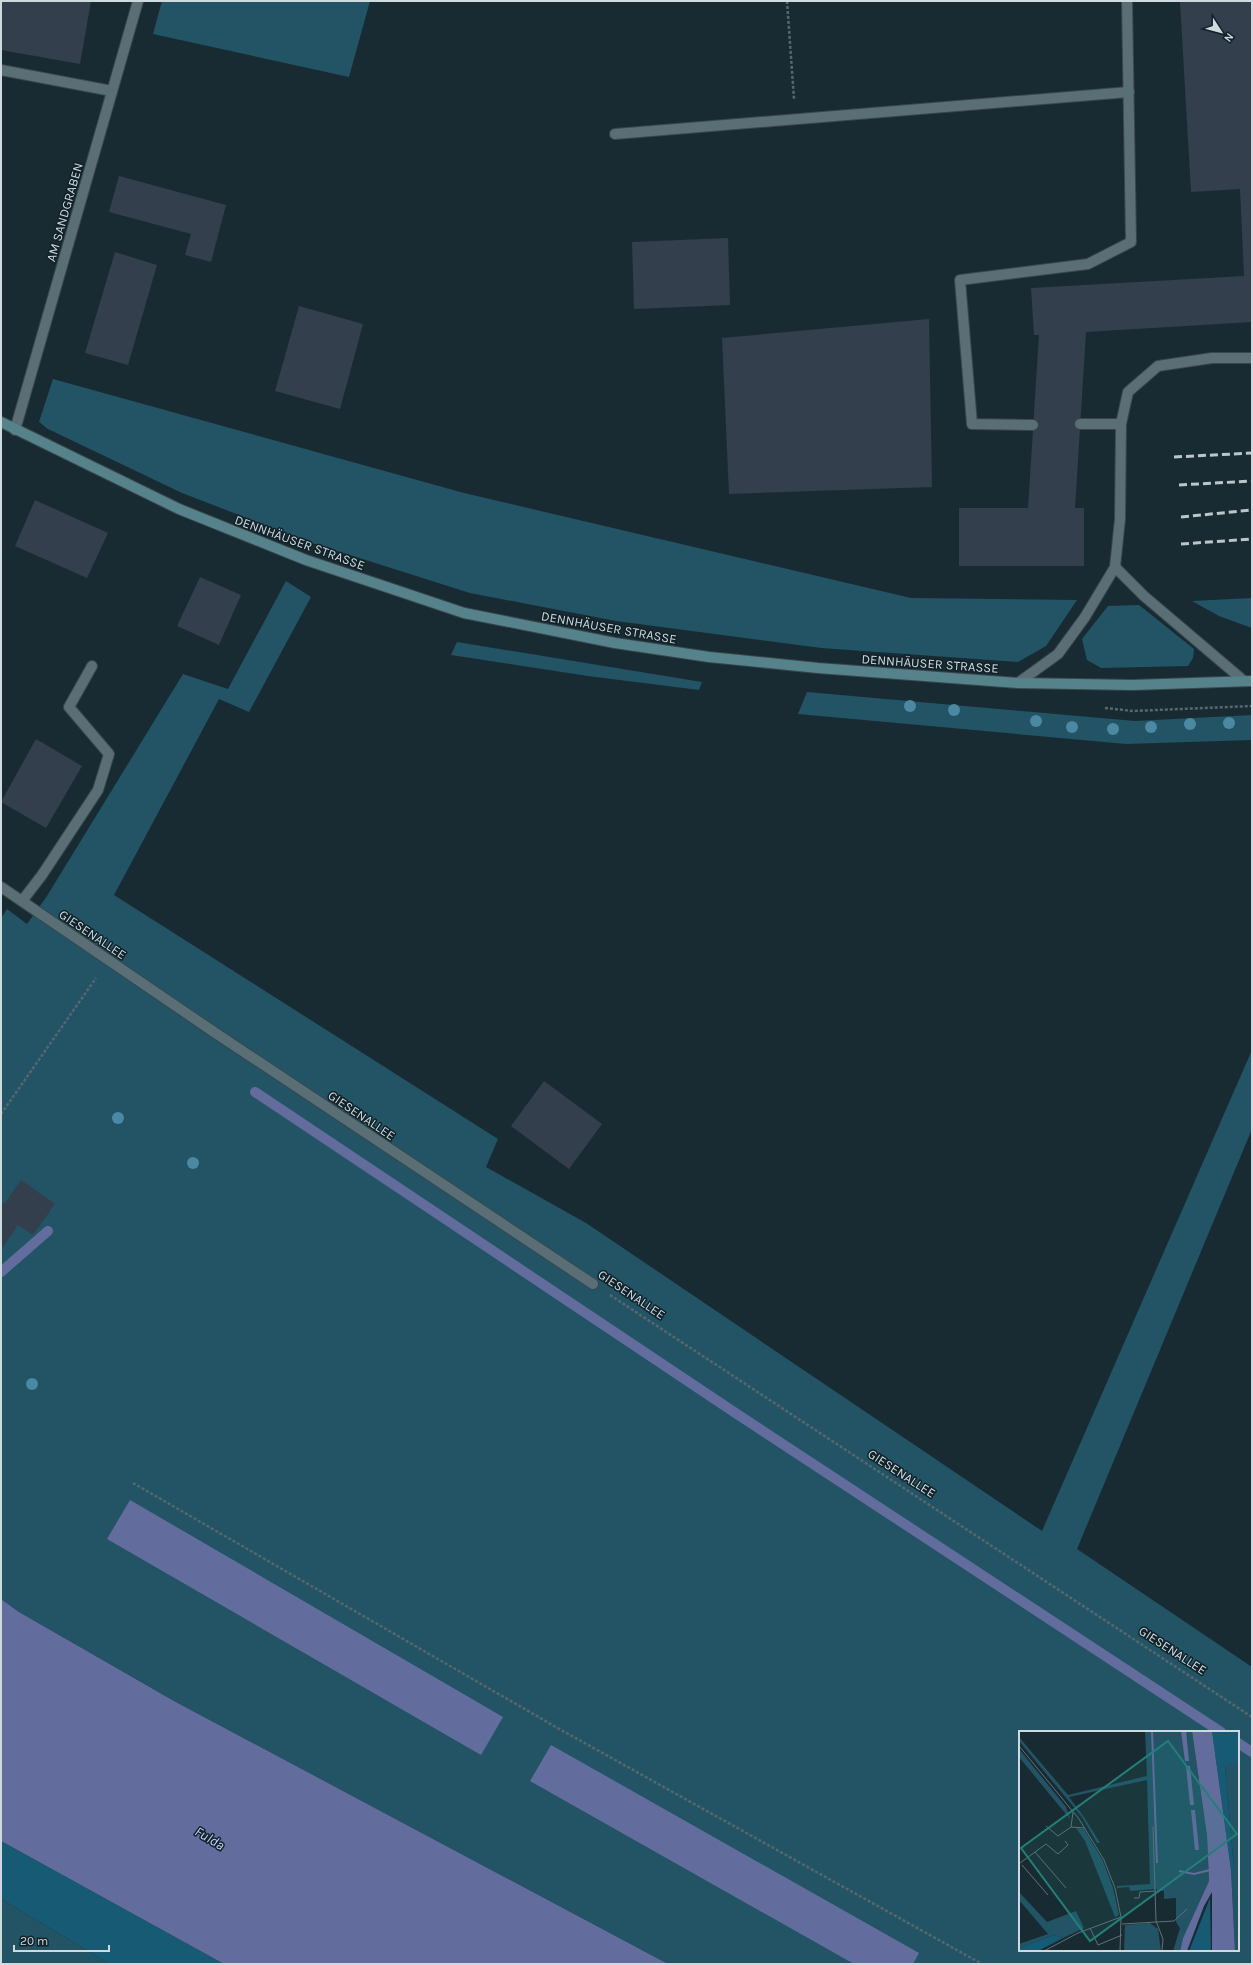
<svg xmlns="http://www.w3.org/2000/svg" width="1253" height="1965" viewBox="0 0 1253 1965" font-family="Karla,sans-serif">
	<style>
		.green { fill: #225466; fill-rule: evenodd }
		.forest { fill: #165b73 }
		.water { fill: #636d9d }
		.lines { fill: none; stroke-linecap: round; stroke-linejoin: round }
		.stream { stroke: #636d9d; stroke-width: 10 }
		.building { fill: #333f4c }
		.lane-casing { stroke: #38474d; stroke-width: 12 }
		.street-casing { stroke: #38474d; stroke-width: 12 }
		.secondary-casing { stroke: #38474d; stroke-width: 12 }
		.path { stroke: #57676d; stroke-width: 2.5; stroke-dasharray: 3 2; stroke-linecap: butt }
		.lane { stroke: #5a6e76; stroke-width: 10 }
		.street { stroke: #5a6e76; stroke-width: 10 }
		.secondary { stroke: #56838b; stroke-width: 10 }
		.rail { stroke: #bac6cb; stroke-width: 3; stroke-dasharray: 8 4; stroke-linecap: butt }
		.tree { fill: #4b88a1 }
		.labels { text-anchor: middle; stroke-width: 3; stroke-linejoin: round; paint-order: stroke }
		.street-label { font-size: 13px; fill: #cfdadf; stroke: #102128 }
		.water-label { font-size: 14px; font-style: italic; fill: #c7d1fe; stroke: #102128 }
		.inset-river { fill: none; stroke: #636d9d; stroke-width: 2 }
		.inset-road { fill: none; stroke: #627177; stroke-width: 1 }
		.view { fill: #228079; fill-opacity: 0.15; stroke: #228079; stroke-width: 2 }
		.inset-edge { fill: none; stroke: #cfdadf; stroke-width: 2 }
	</style>
	<rect width="100%" height="100%" fill="#192b32"/>
	<g class="green">
		<path d="M162 1H370L349 77 153 34Z"/>
		<path d="M53 379 464 493 911 598 1077 600 1046 646 1018 662 821 648 616 621 470 593 312 543 182 493 48 429 39 422Z"/>
		<path d="M286 581 311 597 249 712 219 699 114 895 498 1139 486 1167 586 1223 1042 1531 1252 1050V1129L1077 1549 1252 1667V1964H668L174 1701 19 1612 1 1599V918L7 909 27 924 47 896 183 674 228 689ZM1020 1732H1238V1950H1020Z"/>
		<path d="M1252 598V628L1219 616 1192 601Z"/>
		<path d="M1139 605 1194 649 1193 658 1188 666 1101 668 1087 660 1082 639 1108 606Z"/>
		<path d="M457 642 702 682 699 690 588 676 451 655Z"/>
		<path d="M807 692 1135 721 1252 715V740L1126 744 798 714Z"/>
		<path d="M1 1899 110 1964H1Z"/>
	</g>
	<path class="forest" d="M1 1841 224 1964H110L1 1899Z"/>
	<g class="water">
		<path d="M130 1500 503 1717 481 1755 107 1539Z"/>
		<path d="M1 1599 19 1612 174 1701 668 1964H224L1 1841Z"/>
		<path d="M551 1745 919 1953 913 1964H854L530 1781Z"/>
	</g>
	<g class="lines">
		<g class="stream">
			<path d="M255 1092 734 1412 1221 1732"/>
			<path d="M1 1272 48 1231"/>
			<path d="M1238 1743 1252 1752"/>
		</g>
	</g>
	<g class="building">
		<path d="M1 1H91L80 64 1 50Z"/>
		<path d="M1180 1H1252V322L1086 332 1075 508H1084V566H959V508H1028L1039 335H1034L1031 288 1244 276 1240 189 1191 192Z"/>
		<path d="M119 176 226 205 211 262 185 255 191 234 109 212Z"/>
		<path d="M728 238 730 305 634 309 632 242Z"/>
		<path d="M115 252 157 265 128 365 85 353Z"/>
		<path d="M299 306 363 324 340 409 275 391Z"/>
		<path d="M929 319 932 487 729 494 722 338Z"/>
		<path d="M35 500 108 533 87 578 15 546Z"/>
		<path d="M200 577 241 595 219 645 177 626Z"/>
		<path d="M36 739 82 766 46 828 1 802Z"/>
		<path d="M544 1081 602 1124 569 1169 511 1126Z"/>
		<path d="M21 1180 55 1204 33 1235 18 1225 1 1250V1201L4 1204Z"/>
	</g>
	<g class="lines">
		<g class="lane-casing">
			<g id="lane">
				<path d="M1 70 112 91"/>
				<path d="M615 134 1129 92"/>
				<path d="M1080 424H1121"/>
				<path d="M1033 425 972 424 960 280 1088 264 1131 242 1127 1"/>
				<path d="M1115 567 1144 596 1244 681"/>
				<path d="M1018 683 1058 654 1085 617 1115 567 1120 519 1121 424 1128 392 1158 366 1212 358H1252"/>
				<path d="M1 887 214 1032 593 1284"/>
				<path d="M22 901 42 875 98 790 109 754 69 707 92 666"/>
			</g>
		</g>
		<g class="street-casing">
			<path id="street" d="M15 430 138 1"/>
		</g>
		<g class="secondary-casing">
			<path id="secondary" d="M1 422 179 509 306 560 464 613 615 643 709 657 818 668 1018 683 1133 685 1252 681"/>
		</g>
		<g class="path">
			<path d="M787 1 794 99"/>
			<path d="M1105 708 1133 711 1252 706"/>
			<path d="M1 1114 96 978"/>
			<path d="M610 1295 1252 1717"/>
			<path d="M133 1483 554 1726 982 1964"/>
		</g>
		<use href="#lane" class="lane"/>
		<use href="#street" class="street"/>
		<use href="#secondary" class="secondary"/>
		<g class="rail">
			<path d="M1174 457 1252 453"/>
			<path d="M1179 485 1252 481"/>
			<path d="M1181 517 1252 510"/>
			<path d="M1181 544 1252 539"/>
		</g>
	</g>
	<g class="tree">
		<circle cx="910" cy="706" r="6"/>
		<circle cx="954" cy="710" r="6"/>
		<circle cx="1036" cy="721" r="6"/>
		<circle cx="1229" cy="723" r="6"/>
		<circle cx="1190" cy="724" r="6"/>
		<circle cx="1072" cy="727" r="6"/>
		<circle cx="1151" cy="727" r="6"/>
		<circle cx="1113" cy="729" r="6"/>
		<circle cx="118" cy="1118" r="6"/>
		<circle cx="193" cy="1163" r="6"/>
		<circle cx="32" cy="1384" r="6"/>
	</g>
	<g class="labels">
		<g class="street-label">
			<text transform="translate(64 212) rotate(-74)" y="5">AM SANDGRABEN</text>
			<text transform="translate(300 542) rotate(20)" y="5">DENNHÄUSER STRASSE</text>
			<text transform="translate(609 627) rotate(10)" y="5">DENNHÄUSER STRASSE</text>
			<text transform="translate(930 663) rotate(4)" y="5">DENNHÄUSER STRASSE</text>
			<text transform="translate(93 934) rotate(34)" y="5">GIESENALLEE</text>
			<text transform="translate(362 1115) rotate(34)" y="5">GIESENALLEE</text>
			<text transform="translate(632 1294) rotate(34)" y="5">GIESENALLEE</text>
			<text transform="translate(902 1473) rotate(33)" y="5">GIESENALLEE</text>
			<text transform="translate(1173 1650) rotate(33)" y="5">GIESENALLEE</text>
		</g>
		<g class="water-label">
			<text transform="translate(210 1838) rotate(31)" y="5">Fulda</text>
		</g>
	</g>
	<g transform="translate(1019 1731)">
		<rect width="220" height="220" fill="#192b32"/>
		<path d="M126 0H173L188 105 190 150 164 207 161 220H154L161 197 157 191V167L145 168V160H138V158L111 160 110 156 98 157V155L131 153 128 49 50 66 65 86 81 112H78L63 86 0 10V6L49 64 128 45ZM220 0V220H216L212 139 215 137 206 36 212 33ZM0 18 47 76 51 88 0 26ZM57 97 65 98 84 130 94 157 100 184 96 186 66 110ZM0 161 28 191 57 180 65 197 44 207 35 204 0 217V213L29 203 0 169ZM131 192 139 198 142 220H105L106 194Z" fill="#225466"/>
		<path d="M193 0H220V35L215 32 206 36 215 137 212 139ZM191 167 192 220H170ZM35 204 44 207 19 220H0V217Z" fill="#165b73"/>
		<path d="M162 0H167L170 30H166ZM173 0H193L212 139 216 220H193V161L185 175 168 220H161L164 207 190 150 188 105ZM167 35H171L175 74H171ZM172 79H176L180 119H176Z" fill="#636d9d"/>
		<path class="inset-river" d="M133 0 138 132M160 140 175 143 191 139"/>
		<path class="inset-road" d="M0 15 60 88 85 129 96 157 102 186 101 220M27 95 39 105 52 96 66 97M52 96 54 81M134 96 137 190 144 208 143 220M16 121 47 157M1 132 27 113 39 123 49 114 46 110M3 134 29 164M115 167H120L121 161 137 160M103 193 155 190 168 178M71 197 79 214 103 204M25 220 59 202 102 186"/>
		<path class="view" d="M149 10 218 103 71 210 2 117Z"/>
		<rect width="220" height="220" class="inset-edge"/>
	</g>
	<rect width="1253" height="1965" fill="none" stroke="#cfdadf" stroke-width="4"/>
	<g transform="translate(1221 32) rotate(126)" stroke="#102128" stroke-width="3" paint-order="stroke">
	<path d="M0-3L7 15L0 10L-7 15Z" fill="#cfdadf"/>
	<text y="-6" font-size="11" font-weight="bold" text-anchor="middle" fill="#cfdadf">N</text>
	</g>
	<path d="M14 1945v6h95v-6" fill="none" stroke="#cfdadf" stroke-width="2"/>
	<text x="20" y="1945" font-size="12" fill="#cfdadf" stroke="#102128" stroke-width="3" paint-order="stroke">20 m</text>
</svg>
